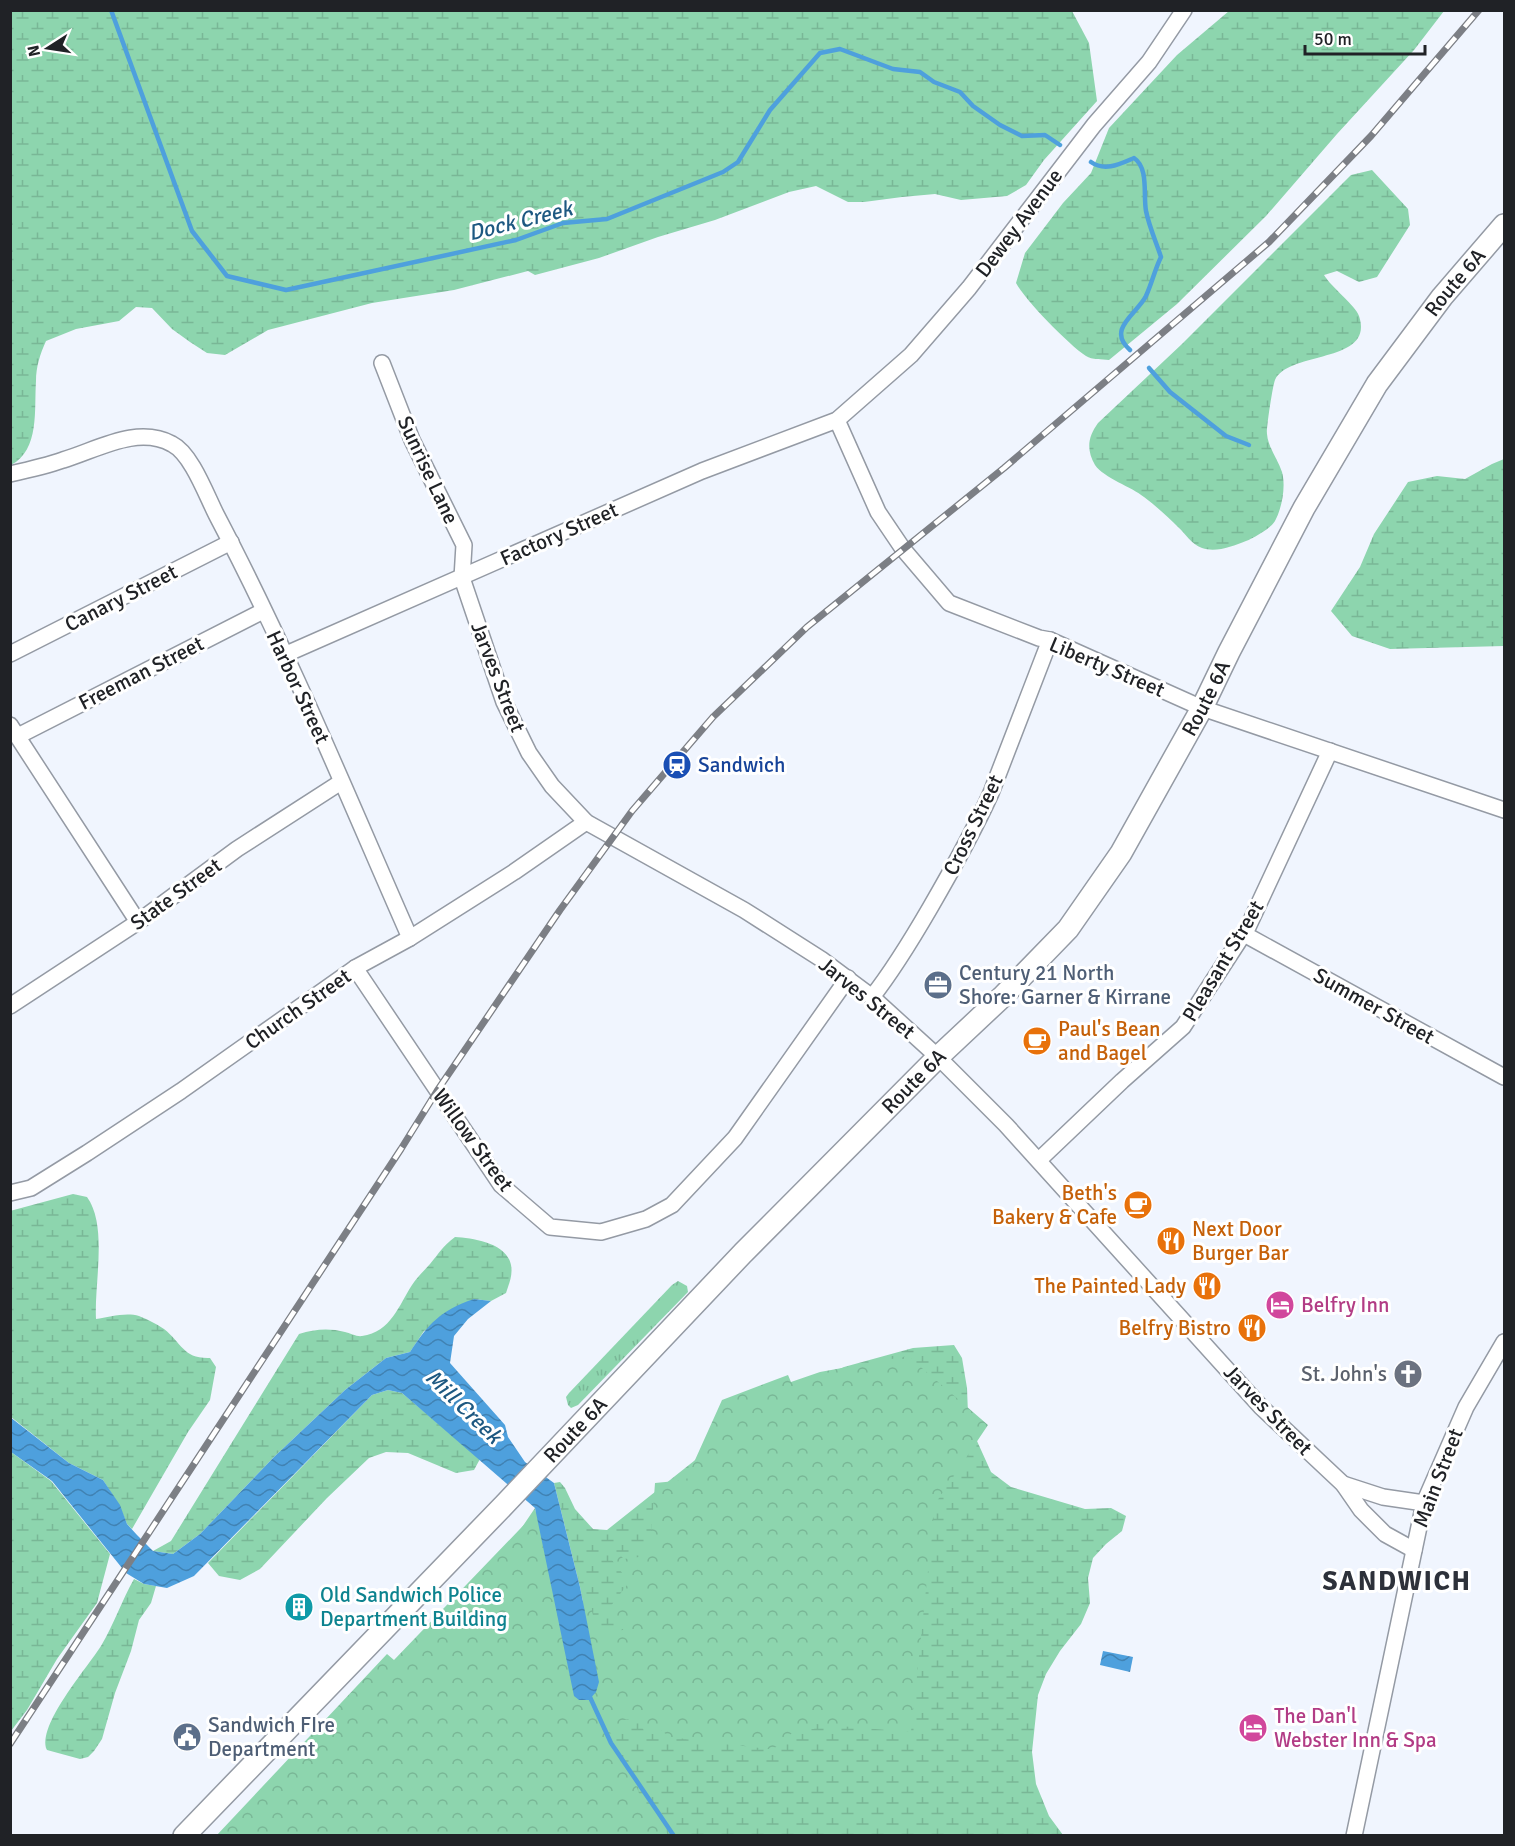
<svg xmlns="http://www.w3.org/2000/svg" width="1515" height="1846" viewBox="0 0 1515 1846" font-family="Signika,sans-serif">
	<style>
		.grass { fill: url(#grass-tufts) }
		.wetland { fill: url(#wetland-marsh) }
		.park { fill: url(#park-crowns) }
		.water { fill: url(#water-waves) }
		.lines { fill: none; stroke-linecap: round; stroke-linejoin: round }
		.stream { stroke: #4ea0dd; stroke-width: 4.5 }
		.street-casing { stroke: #949aa4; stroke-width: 18 }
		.secondary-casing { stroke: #949aa4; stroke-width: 24 }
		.street { stroke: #fff; stroke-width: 15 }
		.secondary { stroke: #fff; stroke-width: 21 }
		.rail-casing { stroke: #7c7f85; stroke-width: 7 }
		.rail { stroke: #fff; stroke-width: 4.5; stroke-dasharray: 14; stroke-linecap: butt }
		.labels { text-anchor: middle; stroke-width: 6; stroke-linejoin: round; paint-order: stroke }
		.street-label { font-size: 21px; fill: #202226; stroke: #fff }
		.transit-label { font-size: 21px; fill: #164399; stroke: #fff; text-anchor: start }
		.service-label { font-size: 21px; fill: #4e5e75; stroke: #fff; text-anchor: start }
		.food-label { font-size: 21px; fill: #c56008; stroke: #fff; text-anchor: end }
		.hotel-label { font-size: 21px; fill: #b23c85; stroke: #fff; text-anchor: start }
		.worship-label { font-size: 21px; fill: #5b616d; stroke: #fff; text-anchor: end }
		.culture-label { font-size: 21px; fill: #0d838f; stroke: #fff; text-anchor: start }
		.water-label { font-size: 22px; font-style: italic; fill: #1d5881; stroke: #fff }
		.district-label { font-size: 27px; font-weight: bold; letter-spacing: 1.5px; fill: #2d313a; stroke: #fff }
	</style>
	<defs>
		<pattern id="grass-tufts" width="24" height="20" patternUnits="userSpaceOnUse" patternTransform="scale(1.5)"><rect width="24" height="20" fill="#8dd5ae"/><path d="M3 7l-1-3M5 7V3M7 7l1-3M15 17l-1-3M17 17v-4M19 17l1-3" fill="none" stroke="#79b796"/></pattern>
		<pattern id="wetland-marsh" width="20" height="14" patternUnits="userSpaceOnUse" patternTransform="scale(1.5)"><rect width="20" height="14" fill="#8dd5ae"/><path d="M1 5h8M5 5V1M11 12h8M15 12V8" fill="none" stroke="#79b796"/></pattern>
		<pattern id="park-crowns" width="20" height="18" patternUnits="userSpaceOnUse" patternTransform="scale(1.5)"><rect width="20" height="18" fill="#8dd5ae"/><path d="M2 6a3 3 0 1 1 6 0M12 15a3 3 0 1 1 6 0" fill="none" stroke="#79b796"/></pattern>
		<pattern id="water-waves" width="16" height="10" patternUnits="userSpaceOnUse" patternTransform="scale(1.5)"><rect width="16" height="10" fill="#4ea0dd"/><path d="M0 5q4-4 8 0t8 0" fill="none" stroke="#4082b3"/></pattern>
	</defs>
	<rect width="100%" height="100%" fill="#f0f5fe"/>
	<path class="grass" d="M678 1281 687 1286 688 1292 578 1405 571 1408 568 1405 566 1397 569 1393 672 1285Z"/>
	<g class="wetland">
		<path d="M10 11H1072L1089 43 1097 101 1044 160 1026 185 1007 196 961 200 935 194 902 197 864 202H848L816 186 789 192 715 220 658 237 599 258 535 275 528 271 454 290 372 303 268 330 225 355 207 353 190 342 172 329 152 308 136 307 119 321 76 329 46 341C40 354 36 367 36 381 34 409 40 450 11 465Z"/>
		<path d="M1229 11H1444L1414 50 1337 134 1266 216 1177 304 1109 360C1102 359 1092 360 1086 356 1069 345 1025 300 1016 283L1025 253 1063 203 1091 173 1109 128 1177 55Z"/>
		<path d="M1372 170 1408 209 1410 225 1377 277 1359 282 1337 271 1324 275C1331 287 1356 306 1359 316 1375 364 1289 350 1275 380 1273 384 1266 429 1267 434 1268 447 1278 460 1282 472 1286 486 1282 508 1275 521 1271 528 1254 538 1246 541 1233 546 1216 553 1202 548 1191 544 1186 534 1178 527 1168 517 1156 506 1144 497 1132 487 1104 478 1095 465 1086 449 1088 437 1098 423L1182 344 1351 175Z"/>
		<path d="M1504 459V646L1390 649 1352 636 1331 611 1360 567 1374 534 1408 482 1437 476 1465 479 1492 464Z"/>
		<path d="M73 1194 87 1197C108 1226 94 1284 96 1319 109 1317 126 1312 139 1316 146 1319 157 1324 164 1329 182 1343 183 1359 210 1358L216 1367 210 1400 188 1432 132 1529 127 1524 119 1505 103 1480 69 1463 11 1417 10 1211Z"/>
		<path d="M455 1237C473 1238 507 1243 511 1265 513 1275 509 1284 506 1293L491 1301 474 1299 424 1331 410 1352 386 1358 345 1390 274 1457 200 1534 173 1554 153 1551 171 1541 299 1334C315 1329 329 1328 345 1332 350 1333 357 1337 362 1336 391 1332 399 1305 412 1285 417 1277 424 1271 430 1264 440 1252 442 1247 455 1237Z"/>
		<path d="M954 1345 962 1358 967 1388 968 1414 977 1441 991 1472 1011 1487 1085 1509 1111 1508 1126 1516 1122 1531 1106 1544 1093 1558 1088 1578 1090 1603 1081 1624 1060 1651 1046 1674 1038 1695 1032 1752 1036 1784 1049 1816 1063 1835H484L506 1551 535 1508 553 1586 599 1682 580 1587 554 1483 560 1482 565 1488 575 1509 593 1529 607 1530 728 1434 807 1383 844 1367 913 1348Z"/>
		<path d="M388 1390 402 1393 480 1459 474 1470 456 1473 408 1453 386 1452 369 1458 327 1498 260 1569 240 1580 219 1576 208 1563 372 1395Z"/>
		<path d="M11 1452 51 1481 110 1554 97 1603 57 1659 27 1710 11 1731Z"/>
		<path d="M134 1579 144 1584 156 1586 151 1603 139 1620 131 1651 115 1693 102 1739 94 1751 88 1757 80 1759 47 1750C36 1726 88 1667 101 1646 114 1624 122 1600 134 1579Z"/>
	</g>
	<g class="park">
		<path d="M11 201 20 218 11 261 10 201Z"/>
		<path d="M908 1356 988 1425 935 1504 911 1732 816 1724 814 1729C797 1729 789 1732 780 1746L769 1749 669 1737 660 1729 644 1730 641 1726 639 1718 622 1720 620 1730 606 1735 588 1704 619 1759 635 1782 641 1799 663 1826 668 1835 216 1836 387 1654 394 1660 543 1505 561 1605 586 1600 591 1604C593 1624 602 1643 624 1629L622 1621 612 1618 609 1613 610 1607 627 1585 623 1574 612 1560 613 1553H618L624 1559 639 1557 651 1537 655 1483 686 1480 722 1400 788 1375 791 1382 820 1372Z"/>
	</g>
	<g class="water">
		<path d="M474 1299 491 1301 468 1319 454 1336 450 1363 505 1425 508 1437 525 1462 554 1483 580 1587 599 1682 596 1692 589 1700H579L574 1696 535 1508 402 1393 388 1390 372 1395 194 1576 167 1588 144 1584 126 1573 52 1481 11 1452 10 1417 69 1463 103 1480 120 1505 127 1524 137 1535 153 1551 173 1554 200 1534 274 1457 345 1390 386 1358 410 1352C428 1324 441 1310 474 1299Z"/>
		<path d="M1103 1651 1133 1657 1130 1672 1100 1665Z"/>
	</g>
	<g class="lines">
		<g class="stream">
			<path d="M111 10 192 231 227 276 286 290 516 240 563 223 607 219 723 172 738 162 770 110 820 53 840 49 893 69 920 72 934 82 960 92 973 106 1000 125 1022 136 1045 135 1060 145"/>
			<path d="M1091 162C1105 172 1120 164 1134 158 1149 168 1143 195 1146 211 1149 226 1156 242 1161 257 1155 269 1152 283 1146 296 1137 314 1106 329 1130 350"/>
			<path d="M1149 368 1170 392 1226 436 1249 445"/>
			<path d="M589 1695 611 1743 674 1836"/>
		</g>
		<g class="street-casing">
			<g id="street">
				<path d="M382 363 412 440 464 545 462 578 504 702 529 753 552 786 586 822 744 910 821 959 872 997 938 1057 1006 1125 1261 1407 1343 1484 1361 1510 1385 1534 1414 1550"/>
				<path d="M837 420 878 512 903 549 949 603 1039 638 1050 640 1202 708 1504 810"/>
				<path d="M10 474C28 470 46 466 63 460 97 450 137 425 172 444 192 454 207 497 217 516 289 653 348 797 410 938"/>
				<path d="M10 654 231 542"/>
				<path d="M284 655 702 471 837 420 911 355 969 288 1094 125 1149 62 1184 10"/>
				<path d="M10 725 138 922"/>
				<path d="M18 736 263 611"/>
				<path d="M1244 934 1504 1077"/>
				<path d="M355 968 501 1185 550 1227 601 1232 646 1219 672 1205 735 1138 848 978"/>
				<path d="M872 997C894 969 912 939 930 908 952 870 973 833 991 793L1050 640"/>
				<path d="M10 1006 138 922 237 849 341 782"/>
				<path d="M1039 1160 1122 1081 1183 1027 1248 927 1330 751"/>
				<path d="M10 1193 31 1188 87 1153 181 1091 355 968 410 938 514 872 586 822"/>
				<path d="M1343 1484 1383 1497 1424 1503"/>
				<path d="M1354 1836 1424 1503 1466 1407 1504 1342"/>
			</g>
		</g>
		<g class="secondary-casing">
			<g id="secondary">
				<path id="s1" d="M184 1836 505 1504 743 1253 938 1057 1002 997 1068 929 1121 853 1202 708 1229 652 1304 508 1377 384 1442 297 1504 225"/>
			</g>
		</g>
		<use href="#street" class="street"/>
		<use href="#secondary" class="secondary"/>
		<g class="rail-casing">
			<path id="rail" d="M10 1744 401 1149 437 1091 560 910 632 811 713 717 807 627 1004 468 1269 242 1371 136 1479 10"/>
		</g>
		<use href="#rail" class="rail"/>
	</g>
	<defs>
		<g id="station-disc" transform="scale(1.5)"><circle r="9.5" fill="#1a4fb4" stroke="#fff"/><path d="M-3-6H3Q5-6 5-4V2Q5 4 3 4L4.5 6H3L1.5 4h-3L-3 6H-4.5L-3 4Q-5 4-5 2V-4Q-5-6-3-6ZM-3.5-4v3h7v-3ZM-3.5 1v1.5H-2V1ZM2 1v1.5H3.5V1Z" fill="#fff"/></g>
		<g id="office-disc" transform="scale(1.5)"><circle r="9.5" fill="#5c6f8a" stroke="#fff"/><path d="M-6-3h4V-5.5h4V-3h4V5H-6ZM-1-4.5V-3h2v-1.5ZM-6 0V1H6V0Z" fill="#fff"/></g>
		<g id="cafe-disc" transform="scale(1.5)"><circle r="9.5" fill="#e8710a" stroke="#fff"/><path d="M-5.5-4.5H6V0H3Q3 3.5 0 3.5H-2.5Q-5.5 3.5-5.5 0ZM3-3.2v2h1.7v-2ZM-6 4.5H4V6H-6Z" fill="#fff"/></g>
		<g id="restaurant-disc" transform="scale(1.5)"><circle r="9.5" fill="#e8710a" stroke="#fff"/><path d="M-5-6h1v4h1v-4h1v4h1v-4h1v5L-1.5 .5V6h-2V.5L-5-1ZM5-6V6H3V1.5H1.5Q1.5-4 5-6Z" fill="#fff"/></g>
		<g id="hotel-disc" transform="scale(1.5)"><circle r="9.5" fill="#d1479c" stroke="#fff"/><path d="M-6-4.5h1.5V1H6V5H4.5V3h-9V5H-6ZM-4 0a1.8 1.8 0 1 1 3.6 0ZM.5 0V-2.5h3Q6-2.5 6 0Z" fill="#fff"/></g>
		<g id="church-disc" transform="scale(1.5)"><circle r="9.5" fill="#6b7280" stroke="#fff"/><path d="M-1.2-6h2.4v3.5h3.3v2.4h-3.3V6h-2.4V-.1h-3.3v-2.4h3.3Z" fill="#fff"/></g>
		<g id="building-disc" transform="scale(1.5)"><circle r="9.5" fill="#0f9aa8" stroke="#fff"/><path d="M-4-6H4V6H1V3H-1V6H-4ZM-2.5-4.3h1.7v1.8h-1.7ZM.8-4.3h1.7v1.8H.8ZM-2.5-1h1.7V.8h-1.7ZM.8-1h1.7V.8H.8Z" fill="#fff"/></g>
		<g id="civic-disc" transform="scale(1.5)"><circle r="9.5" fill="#5c6f8a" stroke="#fff"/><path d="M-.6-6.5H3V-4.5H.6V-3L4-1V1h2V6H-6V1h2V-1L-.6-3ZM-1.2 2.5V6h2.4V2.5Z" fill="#fff"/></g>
	</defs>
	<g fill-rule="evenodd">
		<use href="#station-disc" x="677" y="765"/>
		<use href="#office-disc" x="938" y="985"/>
		<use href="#cafe-disc" x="1037" y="1041"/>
		<use href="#cafe-disc" x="1138" y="1205"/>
		<use href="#restaurant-disc" x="1171" y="1241"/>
		<use href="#restaurant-disc" x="1207" y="1286"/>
		<use href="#hotel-disc" x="1280" y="1305"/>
		<use href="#restaurant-disc" x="1252" y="1328"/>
		<use href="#church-disc" x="1408" y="1374"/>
		<use href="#building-disc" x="299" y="1607"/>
		<use href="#hotel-disc" x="1253" y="1728"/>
		<use href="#civic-disc" x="187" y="1737"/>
	</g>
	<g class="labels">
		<g class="street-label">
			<text transform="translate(1019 223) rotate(-53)" y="7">Dewey Avenue</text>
			<text dy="7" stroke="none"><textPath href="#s1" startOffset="2022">Route 6A</textPath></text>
			<text transform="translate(428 470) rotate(65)" y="7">Sunrise Lane</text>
			<text transform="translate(559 534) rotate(-24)" y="7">Factory Street</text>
			<text transform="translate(121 598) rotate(-27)" y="7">Canary Street</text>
			<text transform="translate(1107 667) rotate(23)" y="7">Liberty Street</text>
			<text transform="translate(141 673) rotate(-27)" y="7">Freeman Street</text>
			<text transform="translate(498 677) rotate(69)" y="7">Jarves Street</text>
			<text transform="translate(298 687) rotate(65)" y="7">Harbor Street</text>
			<text dy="7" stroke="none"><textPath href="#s1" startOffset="1536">Route 6A</textPath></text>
			<text transform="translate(973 825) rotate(-64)" y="7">Cross Street</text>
			<text transform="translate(176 894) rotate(-36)" y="7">State Street</text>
			<text transform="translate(1223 961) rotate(-59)" y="7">Pleasant Street</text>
			<text transform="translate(867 998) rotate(39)" y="7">Jarves Street</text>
			<text transform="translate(1374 1006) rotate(29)" y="7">Summer Street</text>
			<text transform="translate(298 1009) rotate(-35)" y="7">Church Street</text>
			<text dy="7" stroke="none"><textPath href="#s1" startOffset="1050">Route 6A</textPath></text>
			<text transform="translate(473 1140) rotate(54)" y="7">Willow Street</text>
			<text transform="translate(1268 1410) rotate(46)" y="7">Jarves Street</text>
			<text dy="7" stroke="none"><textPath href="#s1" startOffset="564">Route 6A</textPath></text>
			<text transform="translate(1438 1478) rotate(-69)" y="7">Main Street</text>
		</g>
		<g class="transit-label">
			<text x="698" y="772">Sandwich</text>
		</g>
		<g class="service-label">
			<text x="959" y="980">Century 21 North<tspan x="959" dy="24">Shore: Garner &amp; Kirrane</tspan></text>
			<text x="208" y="1732">Sandwich FIre<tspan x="208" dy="24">Department</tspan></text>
		</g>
		<g class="food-label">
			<text x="1058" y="1036" text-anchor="start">Paul's Bean<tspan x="1058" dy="24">and Bagel</tspan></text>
			<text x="1117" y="1200">Beth's<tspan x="1117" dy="24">Bakery &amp; Cafe</tspan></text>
			<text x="1192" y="1236" text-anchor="start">Next Door<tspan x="1192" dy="24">Burger Bar</tspan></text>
			<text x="1186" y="1293">The Painted Lady</text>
			<text x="1231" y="1335">Belfry Bistro</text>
		</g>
		<g class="hotel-label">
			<text x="1301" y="1312">Belfry Inn</text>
			<text x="1274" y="1723">The Dan'l<tspan x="1274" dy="24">Webster Inn &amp; Spa</tspan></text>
		</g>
		<g class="worship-label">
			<text x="1387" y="1381">St. John's</text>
		</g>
		<g class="culture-label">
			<text x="320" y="1602">Old Sandwich Police<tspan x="320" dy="24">Department Building</tspan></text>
		</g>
		<g class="water-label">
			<text transform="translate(520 220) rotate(-14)" y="8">Dock Creek</text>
			<text transform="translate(464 1406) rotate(44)" y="8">Mill Creek</text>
		</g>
		<g class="district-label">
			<text x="1397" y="1590">SANDWICH</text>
		</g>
	</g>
	<rect width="1515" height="1846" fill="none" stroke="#202226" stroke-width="24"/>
	<g transform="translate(48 48) rotate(258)" stroke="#ffffff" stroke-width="4.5" paint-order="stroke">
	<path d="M0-4.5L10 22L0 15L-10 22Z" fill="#202226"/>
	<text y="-9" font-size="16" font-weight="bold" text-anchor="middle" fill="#202226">N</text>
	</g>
	<path d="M1305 45v9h120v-9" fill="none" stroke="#202226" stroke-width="3"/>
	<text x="1314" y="45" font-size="18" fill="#202226" stroke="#ffffff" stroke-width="4.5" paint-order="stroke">50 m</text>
</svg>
